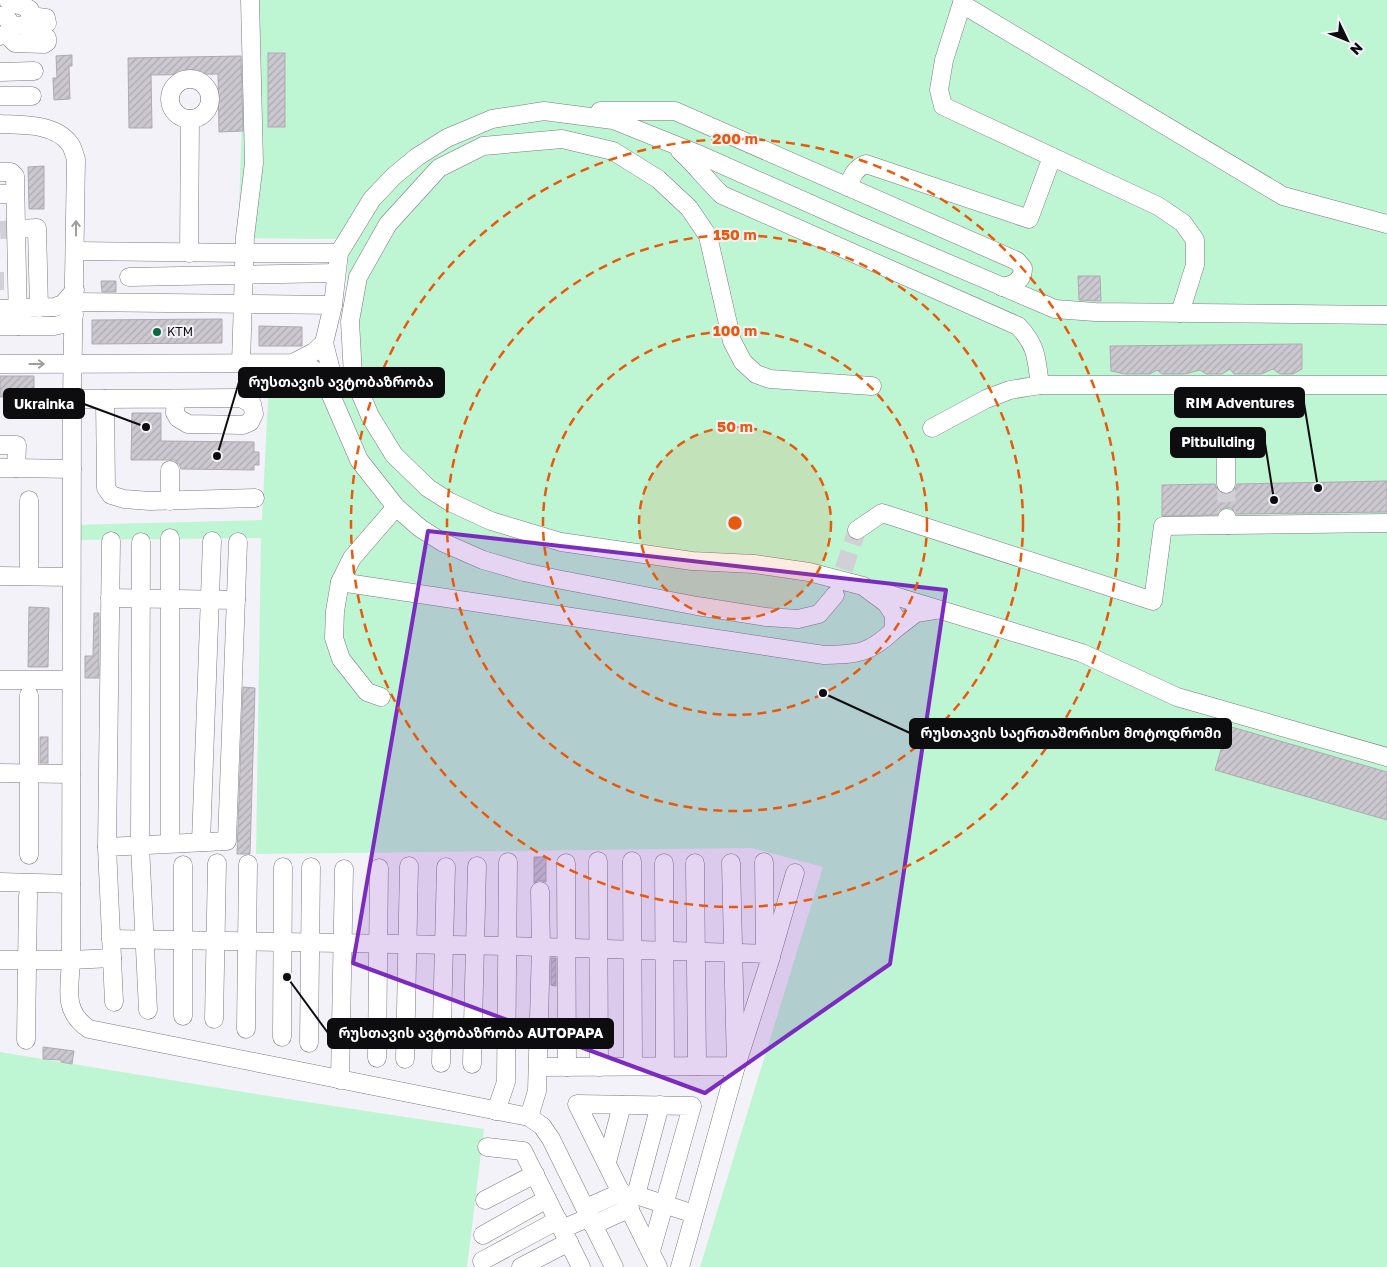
<svg xmlns="http://www.w3.org/2000/svg" width="1387" height="1267" viewBox="0 0 1387 1267" font-family="'Golos Text','Noto Sans Georgian',sans-serif">
	<style>
		.grass { fill: #bef5d2 }
		.building { fill: url(#building-hatch); stroke: #adabb1 }
		.lines { fill: none; stroke-linecap: round; stroke-linejoin: round }
		.minor-tunnel { stroke: #d1d0d6; stroke-width: 18; stroke-dasharray: 18 9; stroke-linecap: butt }
		.minor-casing { stroke: #7c7a80; stroke-width: 19 }
		.minor { stroke: #fff; stroke-width: 18 }
		.oneway { stroke: #9e9e9f }
		.marked { fill: #7b2cbf; fill-opacity: 0.2; stroke: #7b2cbf; stroke-width: 4; stroke-linejoin: round }
		.ring { fill: none; stroke: #e8590c; stroke-width: 2.5; stroke-dasharray: 9 6 }
		.poi-dot { fill: #0a6b40; stroke: #f4f2f9; stroke-width: 2 }
		.labels { text-anchor: middle; stroke-width: 4; stroke-linejoin: round; paint-order: stroke }
		.poi-label { font-size: 12px; fill: #0d0c0e; stroke: #f4f2f9; text-anchor: start }
		.centre { fill: #e8590c; stroke: #f4f2f9; stroke-width: 2.5 }
		.ring-label { font-size: 15px; text-anchor: middle; font-weight: bold; fill: #e8590c; stroke: #f4f2f9; stroke-width: 4; stroke-linejoin: round; paint-order: stroke }
		.leader { fill: none; stroke: #0d0c0e; stroke-width: 2 }
		.callout-dot { fill: #0d0c0e; stroke: #f4f2f9; stroke-width: 2 }
		.callout { fill: #0d0c0e; stroke: #0d0c0e; stroke-width: 2 }
		.callout-label { font-size: 14px; text-anchor: middle; font-weight: bold; fill: #fff }
	</style>
	<defs>
		<pattern id="building-hatch" width="6" height="6" patternUnits="userSpaceOnUse" patternTransform="scale(1.25)"><rect width="6" height="6" fill="#cbc9cf"/><path d="M-1 1l2-2M0 6l6-6M5 7l2-2" fill="none" stroke="#adabb1"/></pattern>
	</defs>
	<rect width="100%" height="100%" fill="#f4f2f9"/>
	<g class="grass">
		<path d="M246 0H1387V1267H700L823 867 752 848 256 854 261 538 71 540 72 525 262 520 269 379 345 380 348 239 238 238Z"/>
		<path d="M0 1052 262 1095 484 1129 467 1267H0Z"/>
	</g>
	<g class="building">
		<rect x="268" y="53" width="17" height="74"/>
		<path d="M72 55V66H69L70 99 54 100 53 78H57L56 56Z"/>
		<path d="M241 56 243 131 219 132 218 74 151 75 152 128H129L128 58Z"/>
		<path d="M44 166V209H29L28 167Z"/>
		<path d="M1078 276H1100L1101 301 1079 300Z"/>
		<path d="M101 281H116V292H102Z"/>
		<path d="M222 319V343L92 344V320Z"/>
		<path d="M259 326 302 327V346H259Z"/>
		<path d="M1302 344V369L1293 374H1280L1273 369 1261 374H1234L1230 369 1222 374H1206L1200 370 1185 374H1162L1157 370 1150 374H1125L1111 371 1110 346Z"/>
		<path d="M0 376H34V396L0 397Z"/>
		<path d="M132 413H161V441L254 442V452H259V465H254V470L181 469 179 464 174 460H131Z"/>
		<path d="M1387 481V512L1237 514 1231 508 1226 507 1220 510 1217 515 1162 516V485L1215 484 1217 489 1220 493 1226 495 1235 490 1237 484Z"/>
		<path d="M29 607 49 608 48 667H28Z"/>
		<path d="M94 613H99V678H85V656H93Z"/>
		<path d="M243 687 255 688 250 854H237Z"/>
		<path d="M1228 726 1387 772V820L1215 770Z"/>
		<rect x="40" y="737" width="8" height="26"/>
		<path d="M534 857H546V882L539 880 534 883Z"/>
		<path d="M551 958H556V986L551 985Z"/>
		<path d="M43 1047 74 1051 72 1064 61 1062V1060L43 1059Z"/>
	</g>
	<g class="lines">
		<g class="minor-tunnel">
			<path d="M0 230 17 229"/>
			<path d="M0 281H4"/>
			<path d="M1226 484 1227 518"/>
			<path d="M835 595 857 530"/>
		</g>
		<g class="minor-casing">
			<g id="minor">
				<path d="M963 0 944 60 939 90 943 106 1158 206 1183 223 1195 240V265L1180 313"/>
				<path d="M962 4 1283 196 1387 224"/>
				<path d="M0 16 5 15 12 26 45 24 47 23 46 18 30 16"/>
				<path d="M0 36 6 34 15 43 44 44 47 42V38L43 37 30 35V10C24 4 14 6 8 0"/>
				<path d="M0 72 34 71"/>
				<circle cx="190" cy="99" r="20"/>
				<path d="M0 96H32"/>
				<path d="M600 111H675L1017 261 1023 268C1023 280 1014 285 1002 287"/>
				<path d="M0 124C22 125 55 123 70 144 73 148 74 154 76 159L72 399 71 960C70 988 62 1011 89 1029L529 1117 542 1126 551 1139 614 1267"/>
				<path d="M680 151C695 164 707 181 722 195L1018 326C1038 347 1036 359 1040 385"/>
				<path d="M0 172H11L15 176 18 326"/>
				<path d="M848 187C852 176 855 168 866 164L1029 219 1052 157"/>
				<path d="M0 194H15"/>
				<path d="M17 229 37 228 39 308"/>
				<path d="M75 251 245 253H339"/>
				<path d="M189 253 190 119"/>
				<path d="M129 277 336 273"/>
				<path d="M75 302 333 305"/>
				<path d="M0 309 55 307 63 304 75 290"/>
				<path d="M0 326H54L63 324 74 315"/>
				<path d="M324 343 336 390"/>
				<path d="M241 363 245 237 254 163 250 0"/>
				<path d="M293 363C307 366 315 368 324 379L359 460 396 507 420 528 442 542 483 560 524 572 557 579 697 606 766 617 798 619 819 614 835 595"/>
				<path d="M0 364 293 363 314 352 324 343 333 305 339 253 372 199 394 176 417 157 447 138 492 119 544 111 613 120 698 154 858 225 1055 309 1095 312 1387 315"/>
				<path d="M72 399H105L106 488 111 495 124 499 150 501 255 498"/>
				<path d="M105 399 241 398 252 404 254 414 250 422 243 425 188 424 178 418 175 413 176 399"/>
				<path d="M932 428 986 399 1010 390 1040 385H1387"/>
				<path d="M0 445H17L16 468H0"/>
				<path d="M1226 457V484"/>
				<path d="M16 468 72 469"/>
				<path d="M170 470V501"/>
				<path d="M29 500V576"/>
				<path d="M1228 525 1387 523"/>
				<path d="M857 530 882 513 1153 601 1163 526 1228 525 1227 518"/>
				<path d="M170 538V843"/>
				<path d="M141 542 140 845 148 1010"/>
				<path d="M0 576 71 577"/>
				<path d="M340 582 824 655C858 654 869 654 894 630V615L886 603 863 586 809 572 754 564 692 561 561 542 491 521 450 502 428 488 394 455 370 416 353 376 350 321 358 277 388 224 439 168 483 146 562 139 613 151 658 179 689 208 708 236 732 341 743 362 756 374 770 379 872 386"/>
				<path d="M875 590 1082 653 1177 697 1387 757"/>
				<path d="M110 598 236 600"/>
				<path d="M894 630 916 613 935 610"/>
				<path d="M0 680H71"/>
				<path d="M381 697 367 692 341 659 334 638 335 611 340 582 352 558 396 507"/>
				<path d="M0 773 71 774"/>
				<path d="M201 842 212 541"/>
				<path d="M107 847 111 541"/>
				<path d="M29 855V695"/>
				<path d="M598 861 599 1067"/>
				<path d="M632 861 633 1066"/>
				<path d="M764 862 765 952"/>
				<path d="M566 863 567 1067"/>
				<path d="M664 863 665 1066"/>
				<path d="M695 863 697 1066"/>
				<path d="M0 882 71 884"/>
				<path d="M111 939 508 946 769 954 771 957 736 1066 680 1267"/>
				<path d="M771 956 795 873"/>
				<path d="M112 958 114 1002"/>
				<path d="M0 960H71L112 958 107 847 227 841 238 542"/>
				<path d="M183 1016V865"/>
				<path d="M214 1019 217 863"/>
				<path d="M246 1029 248 864"/>
				<path d="M282 1037 283 867"/>
				<path d="M26 1040 28 895"/>
				<path d="M309 1043 311 867"/>
				<path d="M377 1058 379 868"/>
				<path d="M405 1059 409 866"/>
				<path d="M441 1063 446 867"/>
				<path d="M472 1064 477 866"/>
				<path d="M538 1067 736 1066 731 863"/>
				<path d="M340 1080 344 869"/>
				<path d="M496 1111 506 1082 508 862"/>
				<path d="M529 1117 537 1091 541 947 540 891"/>
				<path d="M487 1147 523 1151 581 1267"/>
				<path d="M607 1162 622 1105"/>
				<path d="M636 1195 660 1105"/>
				<path d="M626 1199 636 1195 694 1214"/>
				<path d="M485 1200 535 1174"/>
				<path d="M586 1208 622 1192"/>
				<path d="M593 1225 630 1208"/>
				<path d="M562 1229 590 1217"/>
				<path d="M483 1235 547 1199"/>
				<path d="M651 1251 692 1106 577 1104 658 1267"/>
				<path d="M482 1261 558 1220"/>
				<path d="M521 1267 569 1242"/>
			</g>
		</g>
		<use href="#minor" class="minor"/>
	</g>
	<defs><path id="oneway-shaft" d="M-6 0H5M1.5-3L5.5 0L1.5 3" fill="none" stroke-width="1.6" stroke-linecap="round" stroke-linejoin="round" transform="scale(1.25)"/></defs>
	<g class="oneway">
		<use href="#oneway-shaft" transform="translate(76 228) rotate(-90)"/>
		<use href="#oneway-shaft" transform="translate(37 364)"/>
	</g>
	<path class="marked" d="M428 531 946 590 890 964 705 1093 353 963Z"/>
	<circle cx="735" cy="523" r="96" fill="#e8590c" fill-opacity=".12"/>
	<g class="ring">
		<circle cx="735" cy="523" r="96"/>
		<circle cx="735" cy="523" r="192"/>
		<circle cx="735" cy="523" r="288"/>
		<circle cx="735" cy="523" r="384"/>
	</g>
	<circle class="poi-dot" cx="157" cy="332" r="5"/>
	<g class="labels">
		<g class="poi-label">
			<text x="167" y="336">KTM</text>
		</g>
	</g>
	<circle cx="735" cy="523" r="8" class="centre"/>
	<g class="ring-label">
		<text x="735" y="144">200 m</text>
		<text x="735" y="240">150 m</text>
		<text x="735" y="336">100 m</text>
		<text x="735" y="432">50 m</text>
	</g>
	<path class="leader" d="M217 456L239 382M1318 488L1304 403M146 427L84 404M1274 500L1265 443M823 693L910 733M287 977L328 1033"/>
	<g class="callout-dot">
		<circle cx="217" cy="456" r="5"/>
		<circle cx="1318" cy="488" r="5"/>
		<circle cx="146" cy="427" r="5"/>
		<circle cx="1274" cy="500" r="5"/>
		<circle cx="823" cy="693" r="5"/>
		<circle cx="287" cy="977" r="5"/>
	</g>
	<g class="callout">
		<rect x="239" y="368" width="205" height="29" rx="5"/>
		<rect x="1175" y="388" width="129" height="29" rx="5"/>
		<rect x="4" y="389" width="80" height="29" rx="5"/>
		<rect x="1171" y="428" width="94" height="29" rx="5"/>
		<rect x="910" y="719" width="321" height="29" rx="5"/>
		<rect x="328" y="1019" width="285" height="29" rx="5"/>
	</g>
	<g class="callout-label">
		<text x="341" y="387">რუსთავის ავტობაზრობა</text>
		<text x="1240" y="408">RIM Adventures</text>
		<text x="44" y="409">Ukrainka</text>
		<text x="1218" y="447">Pitbuilding</text>
		<text x="1071" y="738">რუსთავის საერთაშორისო მოტოდრომი</text>
		<text x="471" y="1038">რუსთავის ავტობაზრობა AUTOPAPA</text>
	</g>
	<g transform="translate(1347 40) rotate(133)" stroke="#f4f2f9" stroke-width="4" paint-order="stroke">
	<path d="M0-4L9 19L0 12L-9 19Z" fill="#0d0c0e"/>
	<text y="-8" font-size="14" font-weight="bold" text-anchor="middle" fill="#0d0c0e">N</text>
	</g>
</svg>
